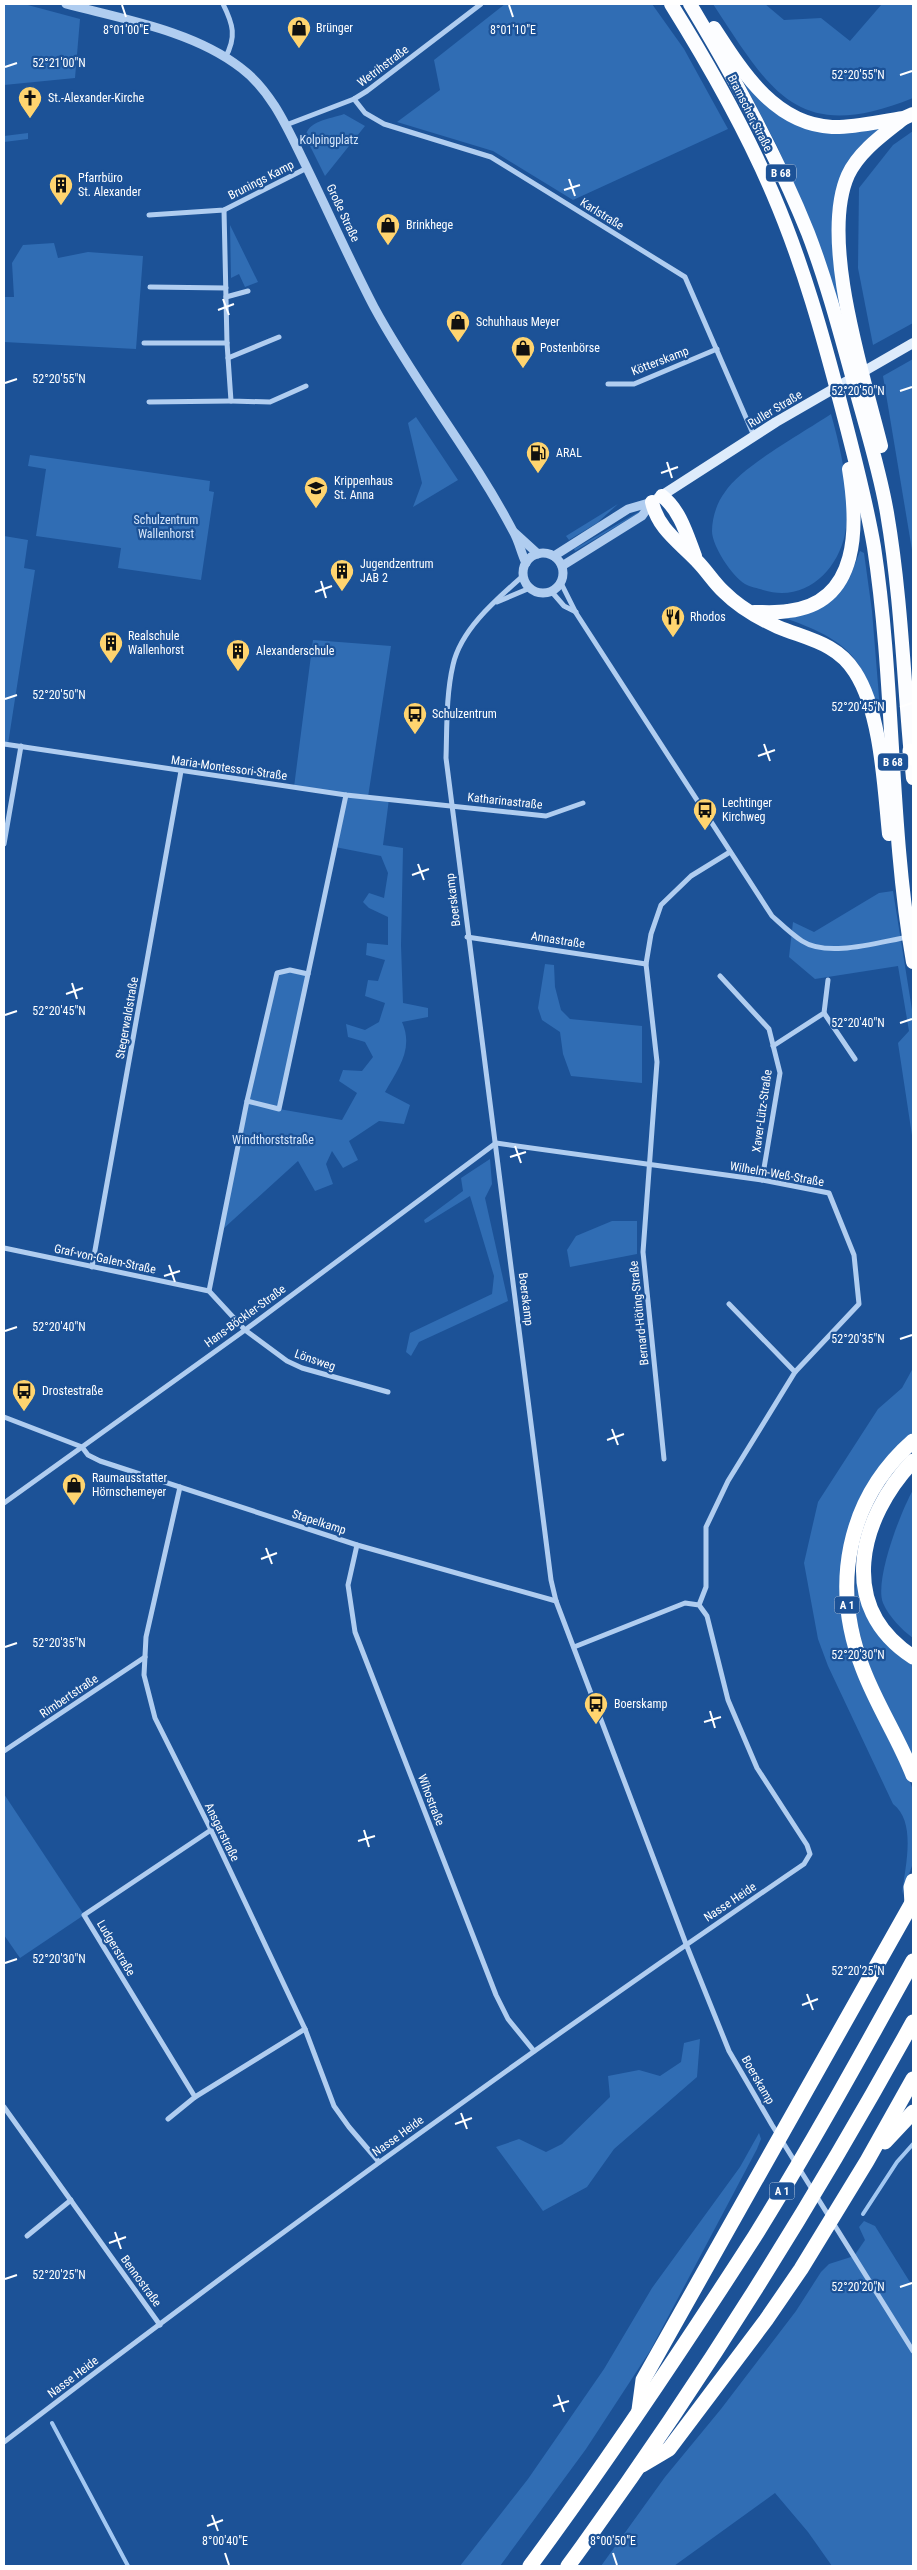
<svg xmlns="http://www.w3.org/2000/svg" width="917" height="2570" viewBox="0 0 917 2570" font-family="'Roboto Condensed',sans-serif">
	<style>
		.green { fill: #306db4 }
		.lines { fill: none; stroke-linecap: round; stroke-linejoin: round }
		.stream { stroke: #a3c8f2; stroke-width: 4 }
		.minor { stroke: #b0cdf0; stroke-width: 5 }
		.tertiary { stroke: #b0cdf0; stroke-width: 9 }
		.secondary { stroke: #ddebfb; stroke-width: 10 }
		.trunk { stroke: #fcfdff; stroke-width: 14 }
		.motorway { stroke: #fff; stroke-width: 15 }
		.ticks { fill: none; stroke: #fff; stroke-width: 2 }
		.labels { text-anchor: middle; stroke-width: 4.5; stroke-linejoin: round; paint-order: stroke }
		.shield { fill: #1c5297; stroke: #bbcbe0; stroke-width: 1 }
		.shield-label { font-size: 11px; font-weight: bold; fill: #fff }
		.poi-label { font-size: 12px; fill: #fff; stroke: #1c5297; text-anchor: start }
		.street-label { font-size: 12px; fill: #fff; stroke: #1c5297 }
		.park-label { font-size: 12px; fill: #d7e7fb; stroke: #1c5297 }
		.ticks-label { font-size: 12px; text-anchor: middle; fill: #fff; stroke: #1c5297; stroke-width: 4.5; stroke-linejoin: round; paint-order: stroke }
	</style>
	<rect width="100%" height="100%" fill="#1c5297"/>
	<g class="green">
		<path d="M4 4H24L80 19 75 78 4 85Z"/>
		<path d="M505 4H652L684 49 728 129 573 200 493 151 397 122 440 90 434 60Z"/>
		<path d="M713 4H765L784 20 821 18 850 41 882 4H913V98C797 145 771 92 713 4Z"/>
		<path d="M742 79 807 128 885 126 861 145 837 187 832 214 833 257 842 321 817 244 778 148Z"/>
		<path d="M344 114 365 126 325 176 306 138C305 121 331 119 344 114Z"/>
		<path d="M913 131V323L873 345 858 268 859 188 893 145Z"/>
		<path d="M28 133V139L4 142V136Z"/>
		<path d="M230 225 258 282 245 287 239 274 231 278Z"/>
		<path d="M54 243 58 258 88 252 143 256 136 349 4 342V297H14L12 263 23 245Z"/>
		<path d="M913 359V556L883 376Z"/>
		<path d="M831 414C841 450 852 496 845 534 837 572 804 603 763 590 758 588 750 587 745 584 732 576 712 546 712 531 712 518 717 502 725 492 742 466 803 433 831 414Z"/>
		<path d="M416 417 458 480 413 507 422 483 408 423Z"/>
		<path d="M30 455 210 481 209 491 214 492 201 580 118 568 121 548 36 536 46 469 28 466Z"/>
		<path d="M618 504 597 523 569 540 566 536Z"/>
		<path d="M642 510V511L575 551 574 549Z"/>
		<path d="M4 536 28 540 24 568 35 570 8 744H4Z"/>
		<path d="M860 551 864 553 872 611 882 734C865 662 858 644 785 618L825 602 850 577Z"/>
		<path d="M313 640 391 646 368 797 389 799 383 845 403 848 401 945 403 1003 428 1008V1017L402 1022C414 1049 398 1069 385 1092L410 1105 404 1124 379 1121 349 1141 358 1160 343 1168 332 1151 326 1164 333 1184 315 1191 298 1161 223 1229 247 1101 277 973 290 970 308 974 279 1109 342 1120 357 1093 339 1081 343 1070 362 1071 373 1057 365 1042 348 1037 346 1024 365 1030 379 1022 385 1003 365 996 368 980 378 981 385 960 366 955 367 943 388 945V917L369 908 363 902 369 893 384 898 388 873 381 856 335 847 346 795 294 787Z"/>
		<path d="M893 891 913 1016V1142L898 1043 909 1031 898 966 815 979 789 957 793 922 814 932 879 893Z"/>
		<path d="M545 964 554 965 555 987 561 1010 570 1019 642 1026V1083L571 1076 563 1054 560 1032 542 1020 538 1008Z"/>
		<path d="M490 1159 492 1184 485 1198 508 1301 419 1342 411 1356 406 1352 410 1333 492 1294 494 1276 470 1196 428 1222 425 1223 424 1220 463 1191 461 1178Z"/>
		<path d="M612 1221H637V1254L570 1267 567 1250 576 1236Z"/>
		<path d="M913 1368V1432L880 1466 841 1593 913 1790V1863L902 1894C905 1867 917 1822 893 1804L828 1666 818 1639 804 1563 818 1502 878 1409 902 1388Z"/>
		<path d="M913 1490V1638C902 1630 889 1617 883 1603 874 1580 901 1511 913 1490Z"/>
		<path d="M856 1573C863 1623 878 1631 913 1664V1758C889 1712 865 1667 856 1615 854 1602 856 1587 856 1573Z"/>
		<path d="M4 1794 84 1915 20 1958 4 1935Z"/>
		<path d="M700 2039 697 2077 614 2149 587 2187 543 2211 496 2147 519 2139 546 2152 562 2144 610 2097 608 2076 639 2070 660 2076 681 2062 684 2043Z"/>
		<path d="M759 2133 761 2139 757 2149 650 2351 586 2449 500 2566H460L528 2479 604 2369 652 2288 740 2167Z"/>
		<path d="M864 2221 875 2226 913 2287V2566H832L808 2532 775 2493 674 2566H601L665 2477 721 2409 796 2311 821 2272 829 2264 854 2256 865 2240 859 2227Z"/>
	</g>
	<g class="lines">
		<g class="stream">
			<path d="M863 2214 897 2162 913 2144"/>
			<path d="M52 2423 128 2566"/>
		</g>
		<g class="minor">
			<path d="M223 4C233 24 237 37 225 58"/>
			<path d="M354 99 365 113 384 124 491 157 685 277 754 436"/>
			<path d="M286 125 354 99 367 91 481 4"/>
			<path d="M224 210 227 343 231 401 270 402 306 386"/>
			<path d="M149 215 224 210 307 168"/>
			<path d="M150 287 226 288"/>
			<path d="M226 297 248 291"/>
			<path d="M144 343H227"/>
			<path d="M228 358 279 337"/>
			<path d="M608 384H634L717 349"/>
			<path d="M149 402 231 401"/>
			<path d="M524 575C497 599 461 629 453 665 446 695 447 727 446 758L551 1580 556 1601 686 1944 729 2051 772 2125 913 2351"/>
			<path d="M561 583 576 613 772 916C781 924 791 934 802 941 828 958 879 942 908 937"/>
			<path d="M551 591 564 606 576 612"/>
			<path d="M497 602 530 588"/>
			<path d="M4 744 346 795 546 816 583 803"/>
			<path d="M4 844 21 746"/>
			<path d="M467 937 646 964"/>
			<path d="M720 976 769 1029 780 1073 762 1180"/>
			<path d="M824 1013 855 1059"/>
			<path d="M773 1046 824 1013 828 980"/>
			<path d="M247 1101 279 1109 308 974"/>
			<path d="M4 1248 209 1291 245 1330 287 1361 302 1368 388 1392"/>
			<path d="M92 1267 181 771"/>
			<path d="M209 1291 247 1101 277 973 290 970 308 974 346 795"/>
			<path d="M729 1304 795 1372"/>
			<path d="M4 1417 82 1447 88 1455 100 1461 357 1545 556 1601"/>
			<path d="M664 1459 643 1252 657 1062 646 964 651 934 661 905 691 876 730 852"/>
			<path d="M180 1487 146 1637 144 1675 155 1718 211 1830 305 2029 334 2106 349 2127 379 2162"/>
			<path d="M4 1503 245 1330 496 1143 762 1180 829 1193 854 1255 859 1304 795 1372 728 1481 706 1527V1587L699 1605"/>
			<path d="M357 1545 348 1585 355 1632 496 1995 508 2019 534 2051"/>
			<path d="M4 1751 145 1657"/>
			<path d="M195 2097 84 1915 211 1830"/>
			<path d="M4 2107 160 2325"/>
			<path d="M168 2119 195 2097 305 2029"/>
			<path d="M27 2236 71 2200"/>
			<path d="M4 2442C265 2242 532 2049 804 1864L810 1854 807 1845 757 1768 728 1700 707 1616 699 1605 685 1603 574 1647"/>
		</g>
		<g class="tertiary">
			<path d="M66 4C123 19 194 31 241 68 273 92 289 132 306 166 329 213 350 261 374 307 416 385 472 453 513 531 519 541 521 553 526 563"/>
			<path d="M515 533 538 554"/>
			<circle cx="543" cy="573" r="20"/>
			<path d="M554 556 628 509 652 502"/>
			<path d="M562 566 642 516 652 502"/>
		</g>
		<path class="secondary" d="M658 498 776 422 913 343"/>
		<g class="trunk">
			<path d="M671 4C709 65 745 128 773 194 803 264 823 336 842 409 854 455 866 500 874 547 895 684 889 825 913 962"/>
			<path d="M690 4C734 77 776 153 808 233 828 285 842 340 857 394 868 434 880 472 887 513 902 601 904 690 913 778"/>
			<path d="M714 28C742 71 774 124 832 127 854 128 881 121 904 118L913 114"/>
			<path d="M881 446C864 377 819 240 848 175 859 151 884 134 904 118"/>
			<path d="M662 496C680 510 687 535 695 556"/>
			<path d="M652 502C658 529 679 542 697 561 707 571 714 583 724 592 738 606 760 619 778 627 807 639 837 643 855 672 881 712 884 786 889 834"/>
			<path d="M754 612C765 612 777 613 788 611 861 603 858 524 849 469"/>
		</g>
		<g class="motorway">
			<path d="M910 751 913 758"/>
			<path d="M913 1441C846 1500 831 1587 863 1669 877 1706 899 1739 913 1775"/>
			<path d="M913 1461C859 1518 836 1607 913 1657"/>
			<path d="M912 1904 911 1887 913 1881"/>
			<path d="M885 2142 913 2112"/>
			<path d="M639 2410 643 2380 913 1901"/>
			<path d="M642 2465 669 2449 766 2320 801 2269 867 2161 913 2079"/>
			<path d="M530 2566C609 2459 683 2348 755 2236 811 2146 862 2053 913 1961"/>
			<path d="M568 2566C695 2392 809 2210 913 2022"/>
		</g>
	</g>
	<path class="ticks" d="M122 5 126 17M509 5 513 17M5 67 17 63M900 75 912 71M569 179 575 196M564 190 580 185M223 299 229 315M218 310 234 304M5 383 17 379M900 391 912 387M667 462 672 478M661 473 678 467M321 581 326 598M315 592 332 586M5 699 17 695M900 707 912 703M764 744 770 761M758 756 775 750M418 864 424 880M412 875 429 869M72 983 77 999M66 994 83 988M5 1015 17 1011M900 1023 912 1019M515 1146 521 1163M510 1157 526 1152M169 1265 175 1282M164 1276 180 1271M5 1331 17 1327M900 1339 912 1335M612 1429 618 1445M607 1440 624 1434M266 1548 272 1564M261 1559 277 1553M5 1647 17 1643M900 1655 912 1651M710 1711 715 1728M704 1722 721 1717M364 1830 369 1847M358 1841 375 1836M5 1963 17 1959M900 1971 912 1967M807 1994 813 2010M802 2005 818 1999M461 2113 467 2129M455 2124 472 2118M115 2232 121 2249M109 2243 126 2237M5 2279 17 2275M900 2287 912 2283M558 2395 564 2412M553 2406 569 2401M212 2515 218 2531M207 2526 223 2520M225 2553 229 2565M613 2553 617 2565"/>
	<defs>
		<g id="shop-pin" transform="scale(1.25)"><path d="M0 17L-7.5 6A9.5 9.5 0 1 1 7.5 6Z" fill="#ffd46f" stroke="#1c5297"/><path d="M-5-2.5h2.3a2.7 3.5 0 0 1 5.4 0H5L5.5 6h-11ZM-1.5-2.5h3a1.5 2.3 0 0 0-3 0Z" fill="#111"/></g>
		<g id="church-pin" transform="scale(1.25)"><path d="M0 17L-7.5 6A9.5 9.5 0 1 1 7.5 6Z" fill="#ffd46f" stroke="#1c5297"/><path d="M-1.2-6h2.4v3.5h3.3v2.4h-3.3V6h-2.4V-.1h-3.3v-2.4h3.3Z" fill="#111"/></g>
		<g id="building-pin" transform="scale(1.25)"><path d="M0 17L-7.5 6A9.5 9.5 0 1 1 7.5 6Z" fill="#ffd46f" stroke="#1c5297"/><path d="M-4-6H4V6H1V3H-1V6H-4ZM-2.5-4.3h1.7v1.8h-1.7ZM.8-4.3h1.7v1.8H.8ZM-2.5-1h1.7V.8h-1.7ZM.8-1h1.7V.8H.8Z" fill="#111"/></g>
		<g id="fuel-pin" transform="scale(1.25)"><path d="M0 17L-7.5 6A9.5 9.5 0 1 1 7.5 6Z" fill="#ffd46f" stroke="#1c5297"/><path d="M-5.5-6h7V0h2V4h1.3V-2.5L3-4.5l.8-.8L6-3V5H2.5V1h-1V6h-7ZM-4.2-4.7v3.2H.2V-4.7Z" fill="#111"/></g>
		<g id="school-pin" transform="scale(1.25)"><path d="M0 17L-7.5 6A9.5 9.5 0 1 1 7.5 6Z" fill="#ffd46f" stroke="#1c5297"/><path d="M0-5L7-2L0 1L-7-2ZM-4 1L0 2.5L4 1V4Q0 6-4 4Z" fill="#111"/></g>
		<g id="restaurant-pin" transform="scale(1.25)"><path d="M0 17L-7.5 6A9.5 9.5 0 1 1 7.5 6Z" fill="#ffd46f" stroke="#1c5297"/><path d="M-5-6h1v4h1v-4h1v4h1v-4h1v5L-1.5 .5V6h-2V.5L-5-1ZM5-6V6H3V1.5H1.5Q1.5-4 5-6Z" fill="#111"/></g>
		<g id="bus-pin" transform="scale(1.25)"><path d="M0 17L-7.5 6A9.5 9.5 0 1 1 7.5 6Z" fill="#ffd46f" stroke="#1c5297"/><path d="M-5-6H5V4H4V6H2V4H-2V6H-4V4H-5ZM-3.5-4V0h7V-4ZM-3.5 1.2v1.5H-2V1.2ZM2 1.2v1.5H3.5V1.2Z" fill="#111"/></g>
	</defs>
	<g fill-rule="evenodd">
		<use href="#shop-pin" x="299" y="28"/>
		<use href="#church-pin" x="30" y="98"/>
		<use href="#building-pin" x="61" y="185"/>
		<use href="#shop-pin" x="388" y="225"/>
		<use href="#shop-pin" x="458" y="322"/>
		<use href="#shop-pin" x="523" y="348"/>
		<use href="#fuel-pin" x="538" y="453"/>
		<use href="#school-pin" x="316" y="488"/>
		<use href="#building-pin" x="342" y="571"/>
		<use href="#restaurant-pin" x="673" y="617"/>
		<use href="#building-pin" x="111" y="643"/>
		<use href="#building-pin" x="238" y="651"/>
		<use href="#bus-pin" x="415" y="714"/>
		<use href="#bus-pin" x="705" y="810"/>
		<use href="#bus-pin" x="24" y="1391"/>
		<use href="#shop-pin" x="74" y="1485"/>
		<use href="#bus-pin" x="596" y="1704"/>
	</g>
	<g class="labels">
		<g class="shield">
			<rect x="766" y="164.5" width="30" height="17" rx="4"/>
			<rect x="878" y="753.5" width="30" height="17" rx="4"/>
			<rect x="834.5" y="1596.5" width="25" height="17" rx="4"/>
			<rect x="769.5" y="2182.5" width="25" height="17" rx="4"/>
		</g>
		<g class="shield-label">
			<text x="781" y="177">B 68</text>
			<text x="893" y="766">B 68</text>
			<text x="847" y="1609">A 1</text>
			<text x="782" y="2195">A 1</text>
		</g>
		<g class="poi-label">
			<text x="316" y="32">Brünger</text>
			<text x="48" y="102">St.-Alexander-Kirche</text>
			<text x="78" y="182">Pfarrbüro<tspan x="78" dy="14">St. Alexander</tspan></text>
			<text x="406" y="229">Brinkhege</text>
			<text x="476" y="326">Schuhhaus Meyer</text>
			<text x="540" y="352">Postenbörse</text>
			<text x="556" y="457">ARAL</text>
			<text x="334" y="485">Krippenhaus<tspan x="334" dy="14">St. Anna</tspan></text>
			<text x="360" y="568">Jugendzentrum<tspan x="360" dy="14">JAB 2</tspan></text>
			<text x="690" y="621">Rhodos</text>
			<text x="128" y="640">Realschule<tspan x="128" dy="14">Wallenhorst</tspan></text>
			<text x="256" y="655">Alexanderschule</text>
			<text x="432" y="718">Schulzentrum</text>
			<text x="722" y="807">Lechtinger<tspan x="722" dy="14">Kirchweg</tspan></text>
			<text x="42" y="1395">Drostestraße</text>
			<text x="92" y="1482">Raumausstatter<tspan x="92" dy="14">Hörnschemeyer</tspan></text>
			<text x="614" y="1708">Boerskamp</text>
		</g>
		<g class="street-label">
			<text transform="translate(383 66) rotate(-37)" y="4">Wetrihstraße</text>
			<text transform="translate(750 113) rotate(63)" y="4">Bramscher Straße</text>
			<text transform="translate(261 180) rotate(-27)" y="4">Brunings Kamp</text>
			<text transform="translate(343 213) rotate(65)" y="4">Große Straße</text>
			<text transform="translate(602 214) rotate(32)" y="4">Karlstraße</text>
			<text transform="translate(660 361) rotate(-21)" y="4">Kötterskamp</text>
			<text transform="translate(775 409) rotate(-31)" y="4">Ruller Straße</text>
			<text transform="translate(229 768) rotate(8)" y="4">Maria-Montessori-Straße</text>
			<text transform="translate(505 801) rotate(6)" y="4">Katharinastraße</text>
			<text transform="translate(453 900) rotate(-97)" y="4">Boerskamp</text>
			<text transform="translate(558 940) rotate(9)" y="4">Annastraße</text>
			<text transform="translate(127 1018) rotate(-80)" y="4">Stegerwaldstraße</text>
			<text transform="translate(762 1111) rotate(-82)" y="4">Xaver-Lütz-Straße</text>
			<text transform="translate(777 1174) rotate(10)" y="4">Wilhelm-Weß-Straße</text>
			<text transform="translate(105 1259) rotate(12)" y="4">Graf-von-Galen-Straße</text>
			<text transform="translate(526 1299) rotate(83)" y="4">Boerskamp</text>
			<text transform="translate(639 1313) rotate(-96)" y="4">Bernard-Höting-Straße</text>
			<text transform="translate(245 1316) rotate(-36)" y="4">Hans-Böckler-Straße</text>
			<text transform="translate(315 1360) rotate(19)" y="4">Lönsweg</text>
			<text transform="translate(319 1522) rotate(18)" y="4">Stapelkamp</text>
			<text transform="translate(69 1696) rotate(-34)" y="4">Rimbertstraße</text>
			<text transform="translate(431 1800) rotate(69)" y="4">Wihostraße</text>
			<text transform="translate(222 1832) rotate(64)" y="4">Ansgarstraße</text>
			<text transform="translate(730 1902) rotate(-34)" y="4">Nasse Heide</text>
			<text transform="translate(116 1948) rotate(59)" y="4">Ludgerstraße</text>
			<text transform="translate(758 2080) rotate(60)" y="4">Boerskamp</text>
			<text transform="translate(398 2136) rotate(-36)" y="4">Nasse Heide</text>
			<text transform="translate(141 2281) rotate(54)" y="4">Bennostraße</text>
			<text transform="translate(73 2377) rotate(-37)" y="4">Nasse Heide</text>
		</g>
		<g class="park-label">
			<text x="329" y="144">Kolpingplatz</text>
			<text x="166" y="524">Schulzentrum<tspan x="166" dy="14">Wallenhorst</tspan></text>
			<text x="273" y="1144">Windthorststraße</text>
		</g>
	</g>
	<g class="ticks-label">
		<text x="126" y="34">8°01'00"E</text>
		<text x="513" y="34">8°01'10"E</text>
		<text x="59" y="67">52°21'00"N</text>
		<text x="858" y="79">52°20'55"N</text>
		<text x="59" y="383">52°20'55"N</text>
		<text x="858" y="395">52°20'50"N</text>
		<text x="59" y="699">52°20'50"N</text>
		<text x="858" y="711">52°20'45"N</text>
		<text x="59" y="1015">52°20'45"N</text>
		<text x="858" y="1027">52°20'40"N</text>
		<text x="59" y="1331">52°20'40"N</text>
		<text x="858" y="1343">52°20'35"N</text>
		<text x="59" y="1647">52°20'35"N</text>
		<text x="858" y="1659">52°20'30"N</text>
		<text x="59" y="1963">52°20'30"N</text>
		<text x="858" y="1975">52°20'25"N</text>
		<text x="59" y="2279">52°20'25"N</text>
		<text x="858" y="2291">52°20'20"N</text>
		<text x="225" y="2545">8°00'40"E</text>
		<text x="613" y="2545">8°00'50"E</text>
	</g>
	<rect width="917" height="2570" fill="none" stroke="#ffffff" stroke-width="10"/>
</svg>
